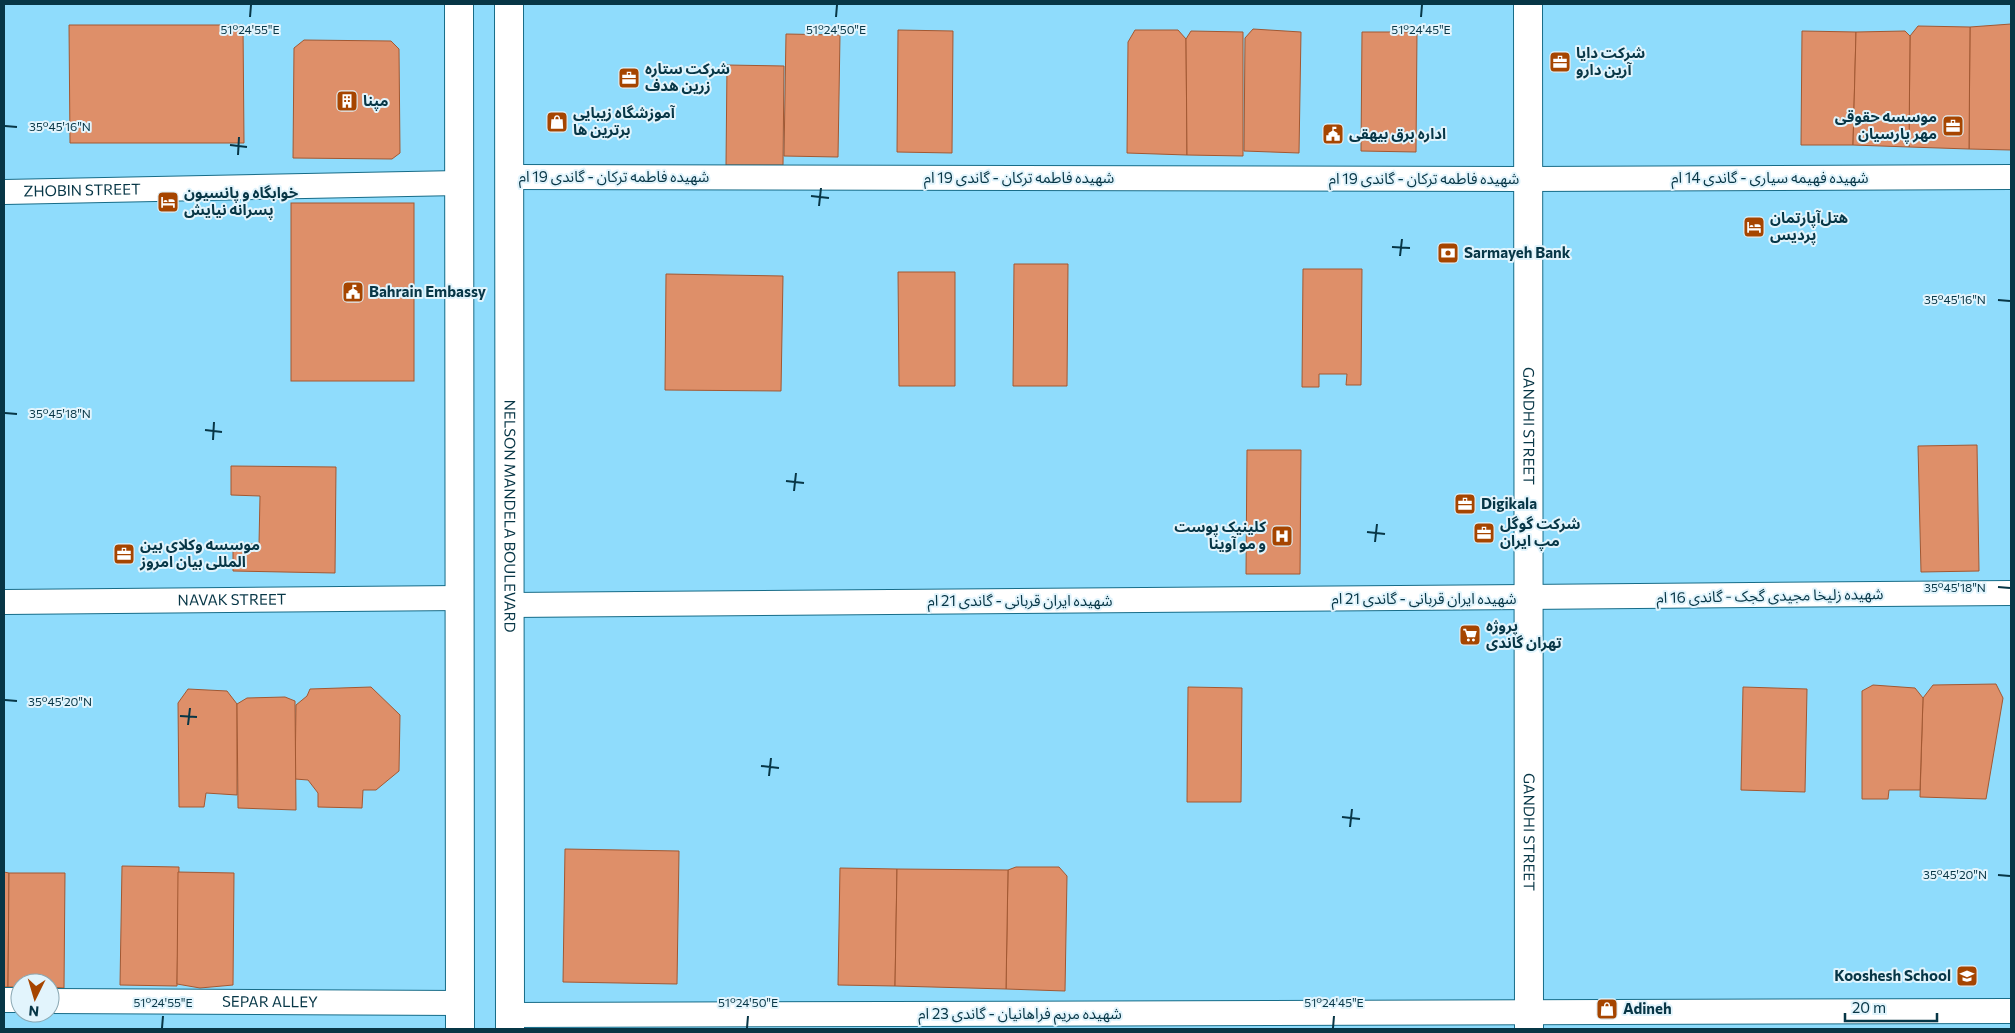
<svg xmlns="http://www.w3.org/2000/svg" width="2015" height="1033" viewBox="0 0 2015 1033" font-family="Commissioner,'Noto Sans Arabic',sans-serif">
	<style>
		.building { fill: #de8f69; stroke: #a25832 }
		.lines { fill: none; stroke-linecap: round; stroke-linejoin: round }
		.minor-casing { stroke: #176c88; stroke-width: 26 }
		.secondary-casing { stroke: #176c88; stroke-width: 30 }
		.minor { stroke: #fff; stroke-width: 24 }
		.secondary { stroke: #fff; stroke-width: 28 }
		.ticks { fill: none; stroke: #073646; stroke-width: 2 }
		.labels { text-anchor: middle; stroke-width: 4; stroke-linejoin: round; paint-order: stroke }
		.poi-label { font-size: 15px; font-weight: bold; fill: #073646; stroke: #e2f4fc; text-anchor: start }
		.street-label { font-size: 15px; fill: #073646; stroke: #e2f4fc }
		.ticks-label { font-size: 12px; text-anchor: middle; fill: #073646; stroke: #e2f4fc; stroke-width: 4; stroke-linejoin: round; paint-order: stroke }
	</style>
	<rect width="100%" height="100%" fill="#8fdcfc"/>
	<g class="building">
		<path d="M2011 24V150L1969 149 1970 27Z"/>
		<path d="M69 25H243L244 143H70Z"/>
		<path d="M1918 26 1970 27 1969 149 1909 147 1910 36Z"/>
		<path d="M1253 29 1301 32 1299 153 1244 151 1245 38Z"/>
		<path d="M898 30 953 31 952 153 897 152Z"/>
		<path d="M1135 30H1178L1186 39 1187 155 1127 153 1128 42Z"/>
		<path d="M1191 31 1243 32V156L1187 155 1186 39Z"/>
		<path d="M1802 31 1856 32 1853 145H1801Z"/>
		<path d="M1905 31 1910 36 1909 147 1853 145 1856 32Z"/>
		<path d="M1362 32H1417L1416 152 1361 151Z"/>
		<path d="M786 34 840 35 838 157 784 156Z"/>
		<path d="M304 40 391 41 399 49 400 153 392 159 293 158 294 48Z"/>
		<path d="M727 65 784 66 783 165H726Z"/>
		<rect x="291" y="203" width="123" height="178"/>
		<path d="M1014 264H1068L1067 386H1013Z"/>
		<path d="M1303 269H1362L1361 385H1346L1347 374H1319V387H1302Z"/>
		<path d="M898 272H955V386H899Z"/>
		<path d="M666 274 783 276 781 391 665 390Z"/>
		<path d="M1977 445 1979 571 1921 572 1918 446Z"/>
		<path d="M1247 450H1301L1300 574H1246Z"/>
		<path d="M231 466 336 467 335 573 233 571V544H259L260 496 231 495Z"/>
		<path d="M1996 684 2003 698 1986 799 1920 797 1923 698 1933 685Z"/>
		<path d="M1873 685 1915 688 1923 698 1920 790H1889L1888 799H1862V691Z"/>
		<path d="M371 687 400 715 399 771 376 790H363L362 808 318 807V793L308 780 295 779 296 705 307 696 310 689Z"/>
		<path d="M1188 687 1242 688 1241 802H1187Z"/>
		<path d="M1743 687 1807 689 1805 792 1741 790Z"/>
		<path d="M188 689 227 691 237 704V795L206 793 204 807H179L178 703Z"/>
		<path d="M285 697 295 701 296 810 238 808 237 704 247 698Z"/>
		<path d="M565 849 679 851 677 984 563 982Z"/>
		<path d="M122 866 179 867 177 986 120 985Z"/>
		<path d="M1016 867H1059L1067 876 1065 991 1006 989 1008 870Z"/>
		<path d="M840 868 897 869 895 986 838 985Z"/>
		<path d="M897 869 1008 870 1006 989 895 986Z"/>
		<path d="M4 872 9 873 8 987H4Z"/>
		<path d="M178 872 234 873 233 985 200 988 177 984Z"/>
		<path d="M9 873H65L64 988 50 987V983H20V987H8Z"/>
	</g>
	<g class="lines">
		<g class="minor-casing">
			<g id="minor">
				<path d="M509 177 1528 179 2011 177"/>
				<path id="s1" d="M4 192 459 183"/>
				<path id="s2" d="M4 602 460 598"/>
				<path d="M510 605 2011 593"/>
				<path d="M4 1000H20"/>
				<path id="s3" d="M50 1001 460 1003"/>
				<path d="M510 1015 2011 1011"/>
			</g>
		</g>
		<g class="secondary-casing">
			<g id="secondary">
				<path d="M459 4 460 1029"/>
				<path id="s4" d="M509 4 510 1029"/>
				<path id="s5" d="M1528 4 1529 1029"/>
			</g>
		</g>
		<use href="#minor" class="minor"/>
		<use href="#secondary" class="secondary"/>
	</g>
	<path class="ticks" d="M250 17 251 5M836 17 837 5M1421 17 1422 5M5 126 17 127M230 145 247 147M238 155 239 137M811 196 829 198M819 206 821 188M1392 247 1410 248M1400 256 1402 239M1998 300 2010 301M5 413 17 414M205 430 222 432M213 440 214 422M786 481 804 483M794 491 796 473M1367 532 1385 534M1375 542 1377 524M1998 587 2010 588M5 700 17 701M180 716 197 717M188 725 190 708M761 766 779 768M769 776 771 758M1342 817 1360 819M1350 827 1352 809M1998 875 2010 876M162 1028 163 1016M747 1028 748 1016M1333 1028 1334 1016"/>
	<defs>
		<g id="office-square" transform="scale(1.125)"><rect x="-9" y="-9" width="18" height="18" rx="4" fill="#a64500" stroke="#e2f4fc"/><path d="M-6-3h4V-5.5h4V-3h4V5H-6ZM-1-4.5V-3h2v-1.5ZM-6 0V1H6V0Z" fill="#fff"/></g>
		<g id="building-square" transform="scale(1.125)"><rect x="-9" y="-9" width="18" height="18" rx="4" fill="#a64500" stroke="#e2f4fc"/><path d="M-4-6H4V6H1V3H-1V6H-4ZM-2.5-4.3h1.7v1.8h-1.7ZM.8-4.3h1.7v1.8H.8ZM-2.5-1h1.7V.8h-1.7ZM.8-1h1.7V.8H.8Z" fill="#fff"/></g>
		<g id="shop-square" transform="scale(1.125)"><rect x="-9" y="-9" width="18" height="18" rx="4" fill="#a64500" stroke="#e2f4fc"/><path d="M-5-2.5h2.3a2.7 3.5 0 0 1 5.4 0H5L5.5 6h-11ZM-1.5-2.5h3a1.5 2.3 0 0 0-3 0Z" fill="#fff"/></g>
		<g id="civic-square" transform="scale(1.125)"><rect x="-9" y="-9" width="18" height="18" rx="4" fill="#a64500" stroke="#e2f4fc"/><path d="M-.6-6.5H3V-4.5H.6V-3L4-1V1h2V6H-6V1h2V-1L-.6-3ZM-1.2 2.5V6h2.4V2.5Z" fill="#fff"/></g>
		<g id="hotel-square" transform="scale(1.125)"><rect x="-9" y="-9" width="18" height="18" rx="4" fill="#a64500" stroke="#e2f4fc"/><path d="M-6-4.5h1.5V1H6V5H4.5V3h-9V5H-6ZM-4 0a1.8 1.8 0 1 1 3.6 0ZM.5 0V-2.5h3Q6-2.5 6 0Z" fill="#fff"/></g>
		<g id="bank-square" transform="scale(1.125)"><rect x="-9" y="-9" width="18" height="18" rx="4" fill="#a64500" stroke="#e2f4fc"/><path d="M-6-4H6V4H-6ZM0-2.3a2.3 2.3 0 1 0 0 4.6a2.3 2.3 0 1 0 0-4.6Z" fill="#fff"/></g>
		<g id="hospital-square" transform="scale(1.125)"><rect x="-9" y="-9" width="18" height="18" rx="4" fill="#a64500" stroke="#e2f4fc"/><path d="M-5-5h3v3.5h4V-5h3V5h-3V1.5h-4V5h-3Z" fill="#fff"/></g>
		<g id="supermarket-square" transform="scale(1.125)"><rect x="-9" y="-9" width="18" height="18" rx="4" fill="#a64500" stroke="#e2f4fc"/><path d="M-6-5.5h2.5l.6 2H6L4.5 2H-2.5L-4.4-4H-6ZM-1.5 3.2a1.3 1.3 0 1 0 .1 0ZM3 3.2a1.3 1.3 0 1 0 .1 0Z" fill="#fff"/></g>
		<g id="school-square" transform="scale(1.125)"><rect x="-9" y="-9" width="18" height="18" rx="4" fill="#a64500" stroke="#e2f4fc"/><path d="M0-5L7-2L0 1L-7-2ZM-4 1L0 2.5L4 1V4Q0 6-4 4Z" fill="#fff"/></g>
	</defs>
	<g fill-rule="evenodd">
		<use href="#office-square" x="1560" y="62"/>
		<use href="#office-square" x="629" y="78"/>
		<use href="#building-square" x="347" y="101"/>
		<use href="#shop-square" x="557" y="122"/>
		<use href="#office-square" x="1953" y="126"/>
		<use href="#civic-square" x="1333" y="134"/>
		<use href="#hotel-square" x="168" y="202"/>
		<use href="#hotel-square" x="1754" y="227"/>
		<use href="#bank-square" x="1448" y="253"/>
		<use href="#civic-square" x="353" y="292"/>
		<use href="#office-square" x="1465" y="504"/>
		<use href="#office-square" x="1484" y="533"/>
		<use href="#hospital-square" x="1282" y="536"/>
		<use href="#office-square" x="124" y="554"/>
		<use href="#supermarket-square" x="1470" y="635"/>
		<use href="#school-square" x="1967" y="976"/>
		<use href="#shop-square" x="1607" y="1009"/>
	</g>
	<g class="labels">
		<g class="poi-label">
			<text x="1576" y="58">شرکت دایا<tspan x="1576" dy="17">آرین دارو</tspan></text>
			<text x="645" y="74">شرکت ستاره<tspan x="645" dy="17">زرین هدف</tspan></text>
			<text x="363" y="106">مپنا</text>
			<text x="573" y="118">آموزشگاه زیبایی<tspan x="573" dy="17">برترین ها</tspan></text>
			<text x="1937" y="122" text-anchor="end">موسسه حقوقی<tspan x="1937" dy="17">مهر پارسیان</tspan></text>
			<text x="1349" y="139">اداره برق بیهقی</text>
			<text x="184" y="198">خوابگاه و پانسیون<tspan x="184" dy="17">پسرانه نیایش</tspan></text>
			<text x="1770" y="223">هتل‌آپارتمان<tspan x="1770" dy="17">پردیس</tspan></text>
			<text x="1464" y="258">Sarmayeh Bank</text>
			<text x="369" y="297">Bahrain Embassy</text>
			<text x="1481" y="509">Digikala</text>
			<text x="1500" y="529">شرکت گوگل<tspan x="1500" dy="17">مپ ایران</tspan></text>
			<text x="1266" y="532" text-anchor="end">کلینیک پوست<tspan x="1266" dy="17">و مو آوینا</tspan></text>
			<text x="140" y="550">موسسه وکلای بین<tspan x="140" dy="17">المللی بیان امروز</tspan></text>
			<text x="1486" y="631">پروژه<tspan x="1486" dy="17">تهران گاندی</tspan></text>
			<text x="1951" y="981" text-anchor="end">Kooshesh School</text>
			<text x="1623" y="1014">Adineh</text>
		</g>
		<g class="street-label">
			<text x="614" y="182">شهیده فاطمه ترکان - گاندی 19 ام</text>
			<text x="1019" y="183">شهیده فاطمه ترکان - گاندی 19 ام</text>
			<text x="1770" y="183">شهیده فهیمه سیاری - گاندی 14 ام</text>
			<text x="1424" y="184">شهیده فاطمه ترکان - گاندی 19 ام</text>
			<text dy="5" stroke="none"><textPath href="#s1" startOffset="78">ZHOBIN STREET</textPath></text>
			<text dy="5" stroke="none"><textPath href="#s5" startOffset="422">GANDHI STREET</textPath></text>
			<text dy="5" stroke="none"><textPath href="#s4" startOffset="512">NELSON MANDELA BOULEVARD</textPath></text>
			<text transform="translate(1770 596) rotate(-1)" y="5">شهیده زلیخا مجیدی گجک - گاندی 16 ام</text>
			<text x="1424" y="604">شهیده ایران قربانی - گاندی 21 ام</text>
			<text dy="5" stroke="none"><textPath href="#s2" startOffset="228">NAVAK STREET</textPath></text>
			<text x="1020" y="606">شهیده ایران قربانی - گاندی 21 ام</text>
			<text dy="5" stroke="none"><textPath href="#s5" startOffset="828">GANDHI STREET</textPath></text>
			<text dy="5" stroke="none"><textPath href="#s3" startOffset="220">SEPAR ALLEY</textPath></text>
			<text x="1020" y="1019">شهیده مریم فراهانیان - گاندی 23 ام</text>
		</g>
	</g>
	<g class="ticks-label">
		<text x="250" y="34">51°24'55"E</text>
		<text x="836" y="34">51°24'50"E</text>
		<text x="1421" y="34">51°24'45"E</text>
		<text x="60" y="131">35°45'16"N</text>
		<text x="1955" y="304">35°45'16"N</text>
		<text x="60" y="418">35°45'18"N</text>
		<text x="1955" y="592">35°45'18"N</text>
		<text x="60" y="706">35°45'20"N</text>
		<text x="1955" y="879">35°45'20"N</text>
		<text x="163" y="1007">51°24'55"E</text>
		<text x="748" y="1007">51°24'50"E</text>
		<text x="1334" y="1007">51°24'45"E</text>
	</g>
	<rect width="2015" height="1033" fill="none" stroke="#073646" stroke-width="10"/>
	<g transform="translate(35 998) rotate(185)"><circle r="24" fill="#e2f4fc" stroke="#8aa8b3"/>
	<path d="M0-4L9 19L0 12L-9 19Z" fill="#a64500"/>
	<text y="-8" font-size="14" font-weight="bold" text-anchor="middle" fill="#073646">N</text>
	</g>
	<path d="M1845 1013v8h92v-8" fill="none" stroke="#073646" stroke-width="2.5"/>
	<text x="1852" y="1013" font-size="15" fill="#073646" stroke="#e2f4fc" stroke-width="4" paint-order="stroke">20 m</text>
</svg>
